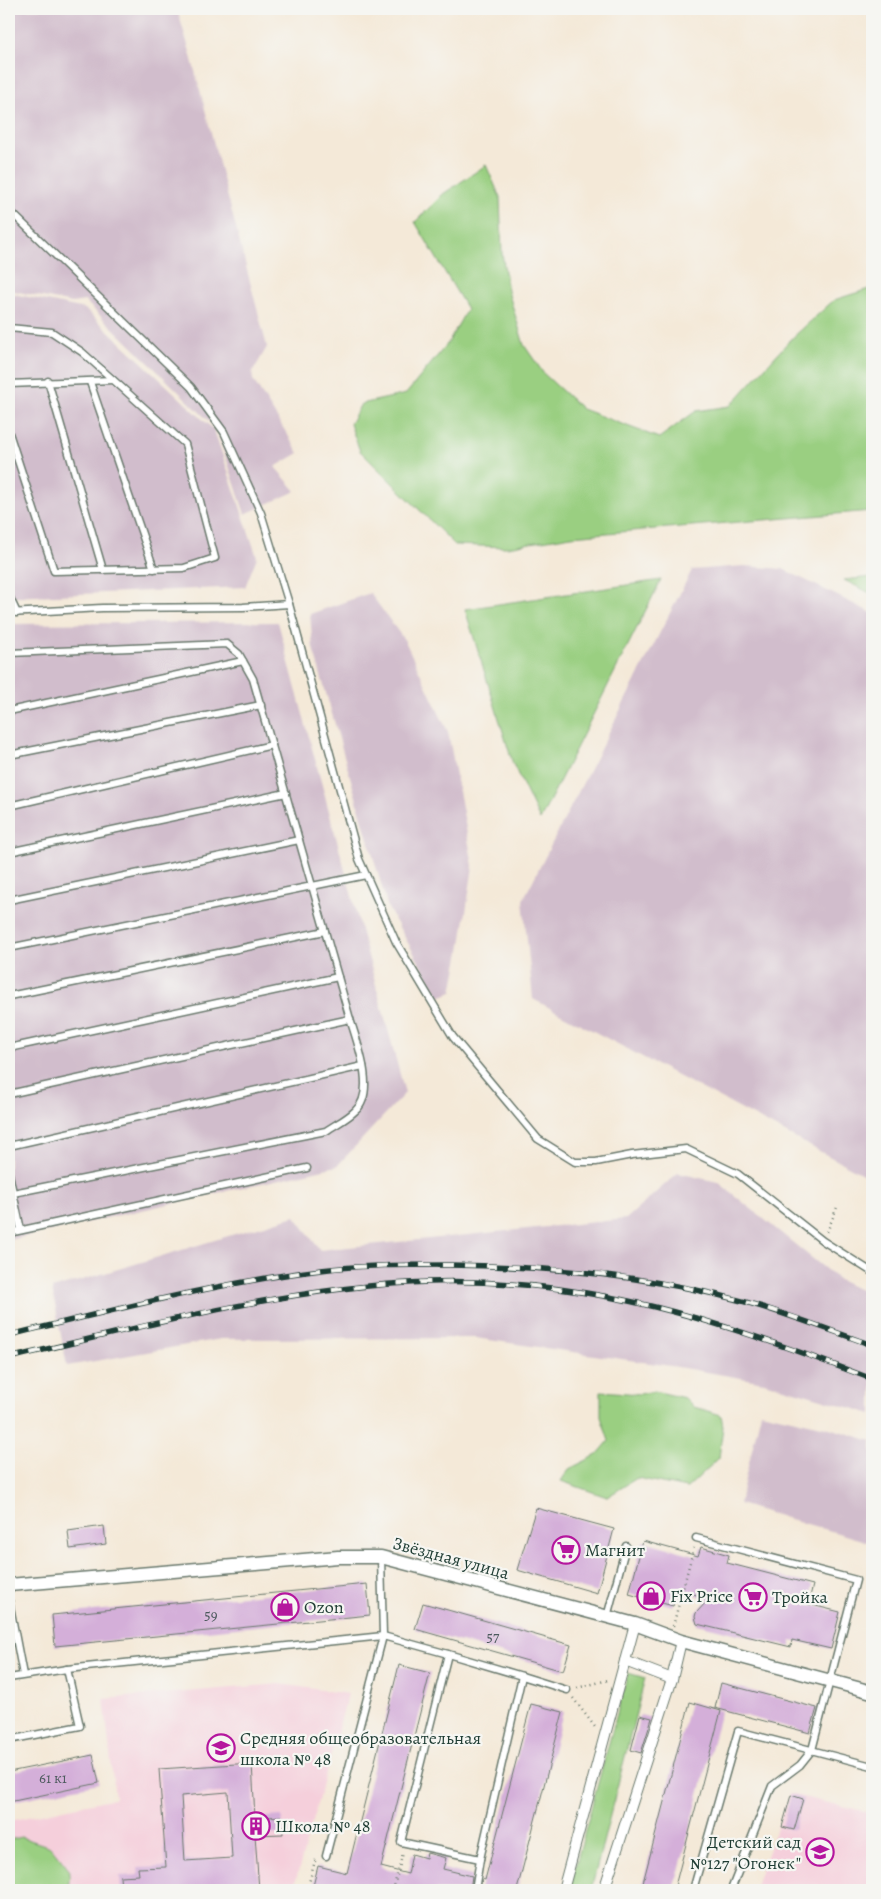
<svg xmlns="http://www.w3.org/2000/svg" width="881" height="1899" viewBox="0 0 881 1899" font-family="Alegreya,serif">
	<style>
		.built { fill: #f5cfdb }
		.industrial { fill: #d1bdcc }
		.green { fill: #9acf81; stroke: #5c865a }
		.building { fill: #d4afd9; fill-rule: evenodd }
		.lines { fill: none; stroke-linecap: round; stroke-linejoin: round }
		.service-casing { stroke: #6a796d; stroke-width: 9 }
		.pedestrian-casing { stroke: #6a796d; stroke-width: 12 }
		.minor-casing { stroke: #6a796d; stroke-width: 15 }
		.path { stroke: #6a796d; stroke-width: 2.5; stroke-dasharray: 1 4; stroke-linecap: butt }
		.service { stroke: #fff; stroke-width: 6 }
		.pedestrian { stroke: #fff; stroke-width: 10 }
		.minor { stroke: #fff; stroke-width: 12 }
		.rail-casing { stroke: #1f3d34; stroke-width: 5.5 }
		.rail { stroke: #f6f6f2; stroke-width: 4; stroke-dasharray: 11; stroke-linecap: butt }
		.labels { text-anchor: middle; stroke-width: 4.5; stroke-linejoin: round; paint-order: stroke }
		.number-label { font-size: 15px; fill: #4c5a5d }
		.poi-label { font-size: 18px; fill: #1f3d34; stroke: #f6f6f2; text-anchor: start }
		.street-label { font-size: 18px; fill: #1f3d34; stroke: #f6f6f2 }
	</style>
	<rect width="100%" height="100%" fill="#f6f6f2"/>
	<filter id="ink" filterUnits="userSpaceOnUse"><feTurbulence type="fractalNoise" baseFrequency=".02" numOctaves="2"/><feDisplacementMap in="SourceGraphic" scale="10" xChannelSelector="R" yChannelSelector="G"/><feConvolveMatrix kernelMatrix="1 2 1 2 8 2 1 2 1" color-interpolation-filters="sRGB"/></filter>
	<filter id="wash" filterUnits="userSpaceOnUse"><feTurbulence type="fractalNoise" baseFrequency=".0096" numOctaves="4" result="noise"/><feDisplacementMap in="SourceGraphic" scale="20" xChannelSelector="R" yChannelSelector="G"/><feGaussianBlur stdDeviation="1.12" result="paint"/><feColorMatrix in="noise" values="0 0 0 0 0 0 0 0 0 0 0 0 0 0 0 0 0 1.4 0 .05"/><feComposite in="paint" operator="in"/></filter>
	<g filter="url(#wash)">
		<rect width="100%" height="100%" fill="#f4e9d8"/>
		<g class="built">
			<path d="M280 1684 348 1694 293 1890H9V1821L115 1798 104 1699Z"/>
			<path d="M790 1794 872 1813V1890H753Z"/>
		</g>
		<g class="industrial">
			<path d="M9 9H177L190 52 267 347 252 373 253 380 299 453 275 467 296 491 245 514 216 428 85 301 72 303 9 290Z"/>
			<path d="M9 293 85 309 214 430 257 557 245 587 9 597Z"/>
			<path d="M744 566 783 569 872 613V1179L533 999 523 900 692 570Z"/>
			<path d="M370 593 405 641 448 732 473 866 460 951 452 992 439 997 388 908 313 648 310 614Z"/>
			<path d="M278 622 405 1093 337 1166 9 1240V624Z"/>
			<path d="M678 1173 718 1182 839 1280 872 1296V1414L764 1382 678 1367 475 1338 221 1339 67 1366 52 1289 295 1216 320 1250 626 1219Z"/>
			<path d="M761 1412 826 1427 872 1441V1543L739 1504Z"/>
		</g>
		<g class="green">
			<path d="M486 165 500 197 502 253 508 291 524 345 544 374 582 409 659 438 696 411 730 406 790 340 834 300 872 288V511L571 536 507 547 455 545 360 451 350 424 361 404 406 394 448 343 467 309 415 222 443 194Z"/>
			<path d="M872 577V594L844 580Z"/>
			<path d="M661 580 540 820 513 764 465 609Z"/>
			<path d="M601 1391 640 1394 654 1391 685 1398 694 1407 721 1415 723 1426 719 1458 687 1488 637 1478 607 1497 561 1481 569 1469 597 1455 609 1441 601 1417Z"/>
			<path d="M628 1673 645 1678 591 1890H569Z"/>
			<path d="M21 1837 51 1847 70 1871 68 1890H9V1840Z"/>
		</g>
		<g id="blocks">
			<g class="building">
				<path d="M536 1508 614 1529 597 1593 517 1570Z"/>
				<path d="M104 1526 106 1544 70 1549 68 1531Z"/>
				<path d="M643 1541 698 1556 701 1547 729 1555 727 1563 813 1585 808 1604 840 1612 831 1649 792 1640 791 1647 697 1624 695 1617 696 1613 709 1599 678 1589 673 1606 629 1594Z"/>
				<path d="M367 1584 370 1615 55 1646 52 1615Z"/>
				<path d="M423 1603 571 1645 563 1671 415 1629Z"/>
				<path d="M399 1665 430 1673 381 1867 408 1874 412 1854 426 1858 427 1853 446 1858 443 1869 472 1876 470 1890H312L318 1866 347 1873Z"/>
				<path d="M721 1683 817 1708 810 1733 715 1708Z"/>
				<path d="M690 1702 721 1711 674 1890H641Z"/>
				<path d="M531 1704 563 1712 517 1890H480L482 1879 485 1880Z"/>
				<path d="M640 1715 652 1718 641 1753 631 1750Z"/>
				<path d="M93 1755 99 1783 9 1802V1772Z"/>
				<path d="M252 1763 255 1818 282 1816 283 1834 255 1835 259 1890H121L120 1876 139 1875 138 1868 166 1867 159 1769ZM228 1792 232 1858 185 1861 181 1796Z"/>
				<path d="M791 1795 803 1799 794 1830 782 1827Z"/>
			</g>
		</g>
	</g>
	<g filter="url(#ink)">
		<use href="#blocks" fill-opacity="0" stroke="#6a796d" stroke-width="1"/>
		<g class="lines">
			<g class="service-casing">
				<g id="service">
					<path d="M9 210 191 387 224 432 261 513 289 604 359 859 396 942 453 1037 538 1139 575 1162H596L632 1155 686 1149 738 1174 823 1241 872 1272"/>
					<path d="M9 328 52 332 82 352 185 444 215 558 184 568 54 571 9 433"/>
					<path d="M48 381 103 570"/>
					<path d="M90 382 154 569"/>
					<path d="M9 384 113 380"/>
					<path d="M9 596 17 613"/>
					<path d="M9 613 102 608 243 607 289 604"/>
					<path d="M9 653 227 644 239 654 253 679 350 1019C357 1042 377 1093 355 1111 347 1119 336 1124 326 1131L13 1193"/>
					<path d="M9 711 243 661"/>
					<path d="M9 755 261 705"/>
					<path d="M9 806 272 745"/>
					<path d="M9 852 286 793"/>
					<path d="M9 900 299 840"/>
					<path d="M9 948 366 875"/>
					<path d="M9 996 325 931"/>
					<path d="M9 1048 338 977"/>
					<path d="M9 1094 350 1019"/>
					<path d="M9 1146 363 1066"/>
					<path d="M9 1174 21 1230"/>
					<path d="M9 1233 307 1168"/>
					<path d="M696 1538 856 1580 812 1750 800 1765 772 1786 731 1890"/>
					<path d="M9 1601 23 1675"/>
					<path d="M607 1617 626 1546"/>
					<path d="M448 1654 522 1676 480 1859 475 1890"/>
					<path d="M522 1676 567 1690"/>
					<path d="M9 1678 67 1669 383 1636 448 1654 401 1842 480 1859"/>
					<path d="M9 1740 80 1726 67 1669"/>
					<path d="M326 1856 383 1636 381 1557"/>
					<path d="M693 1890 738 1731 872 1766"/>
				</g>
			</g>
			<g class="pedestrian-casing">
				<g id="pedestrian">
					<path d="M625 1661 672 1679"/>
					<path d="M563 1890 635 1624"/>
					<path d="M604 1890 672 1679 681 1641"/>
				</g>
			</g>
			<g class="minor-casing">
				<path id="minor" d="M9 1585 338 1557H381L635 1624 681 1641 872 1692"/>
			</g>
			<g class="path">
				<path d="M827 1232 838 1205"/>
				<path d="M673 1626 694 1547"/>
				<path d="M577 1688 608 1680"/>
				<path d="M573 1698 595 1727"/>
				<path d="M307 1890 315 1861 318 1860"/>
				<path d="M393 1890 403 1853"/>
			</g>
			<use href="#service" class="service"/>
			<use href="#pedestrian" class="pedestrian"/>
			<use href="#minor" class="minor"/>
			<g class="rail-casing">
				<g id="rail">
					<path d="M9 1335C112 1311 215 1283 321 1270 363 1265 406 1265 449 1265 548 1266 646 1275 742 1301 786 1313 829 1330 872 1345"/>
					<path d="M9 1358C147 1326 286 1287 428 1282 487 1280 551 1286 609 1297 699 1314 787 1347 872 1379"/>
				</g>
			</g>
			<use href="#rail" class="rail"/>
		</g>
	</g>
	<defs>
		<g id="supermarket-ring" transform="scale(1.4375)"><circle r="9.5" fill="#f6f6f2" stroke="#b5179e" stroke-width="1.5"/><path d="M-6-5.5h2.5l.6 2H6L4.5 2H-2.5L-4.4-4H-6ZM-1.5 3.2a1.3 1.3 0 1 0 .1 0ZM3 3.2a1.3 1.3 0 1 0 .1 0Z" fill="#b5179e"/></g>
		<g id="shop-ring" transform="scale(1.4375)"><circle r="9.5" fill="#f6f6f2" stroke="#b5179e" stroke-width="1.5"/><path d="M-5-2.5h2.3a2.7 3.5 0 0 1 5.4 0H5L5.5 6h-11ZM-1.5-2.5h3a1.5 2.3 0 0 0-3 0Z" fill="#b5179e"/></g>
		<g id="school-ring" transform="scale(1.4375)"><circle r="9.5" fill="#f6f6f2" stroke="#b5179e" stroke-width="1.5"/><path d="M0-5L7-2L0 1L-7-2ZM-4 1L0 2.5L4 1V4Q0 6-4 4Z" fill="#b5179e"/></g>
		<g id="building-ring" transform="scale(1.4375)"><circle r="9.5" fill="#f6f6f2" stroke="#b5179e" stroke-width="1.5"/><path d="M-4-6H4V6H1V3H-1V6H-4ZM-2.5-4.3h1.7v1.8h-1.7ZM.8-4.3h1.7v1.8H.8ZM-2.5-1h1.7V.8h-1.7ZM.8-1h1.7V.8H.8Z" fill="#b5179e"/></g>
	</defs>
	<g fill-rule="evenodd">
		<use href="#supermarket-ring" x="566" y="1550"/>
		<use href="#shop-ring" x="651" y="1596"/>
		<use href="#supermarket-ring" x="753" y="1597"/>
		<use href="#shop-ring" x="285" y="1607"/>
		<use href="#school-ring" x="221" y="1748"/>
		<use href="#building-ring" x="256" y="1826"/>
		<use href="#school-ring" x="820" y="1852"/>
	</g>
	<g class="labels">
		<g class="number-label">
			<text x="211" y="1620">59</text>
			<text x="493" y="1642">57</text>
			<text x="53" y="1783">61 к1</text>
		</g>
		<g class="poi-label">
			<text x="585" y="1556">Магнит</text>
			<text x="670" y="1602">Fix Price</text>
			<text x="772" y="1603">Тройка</text>
			<text x="304" y="1613">Ozon</text>
			<text x="240" y="1744">Средняя общеобразовательная<tspan x="240" dy="21">школа № 48</tspan></text>
			<text x="275" y="1832">Школа № 48</text>
			<text x="801" y="1848" text-anchor="end">Детский сад<tspan x="801" dy="21">№127 "Огонек"</tspan></text>
		</g>
		<g class="street-label">
			<text transform="translate(451 1558) rotate(15)" y="6">Звёздная улица</text>
		</g>
	</g>
	<rect width="881" height="1899" fill="none" stroke="#f6f6f2" stroke-width="30"/>
</svg>
